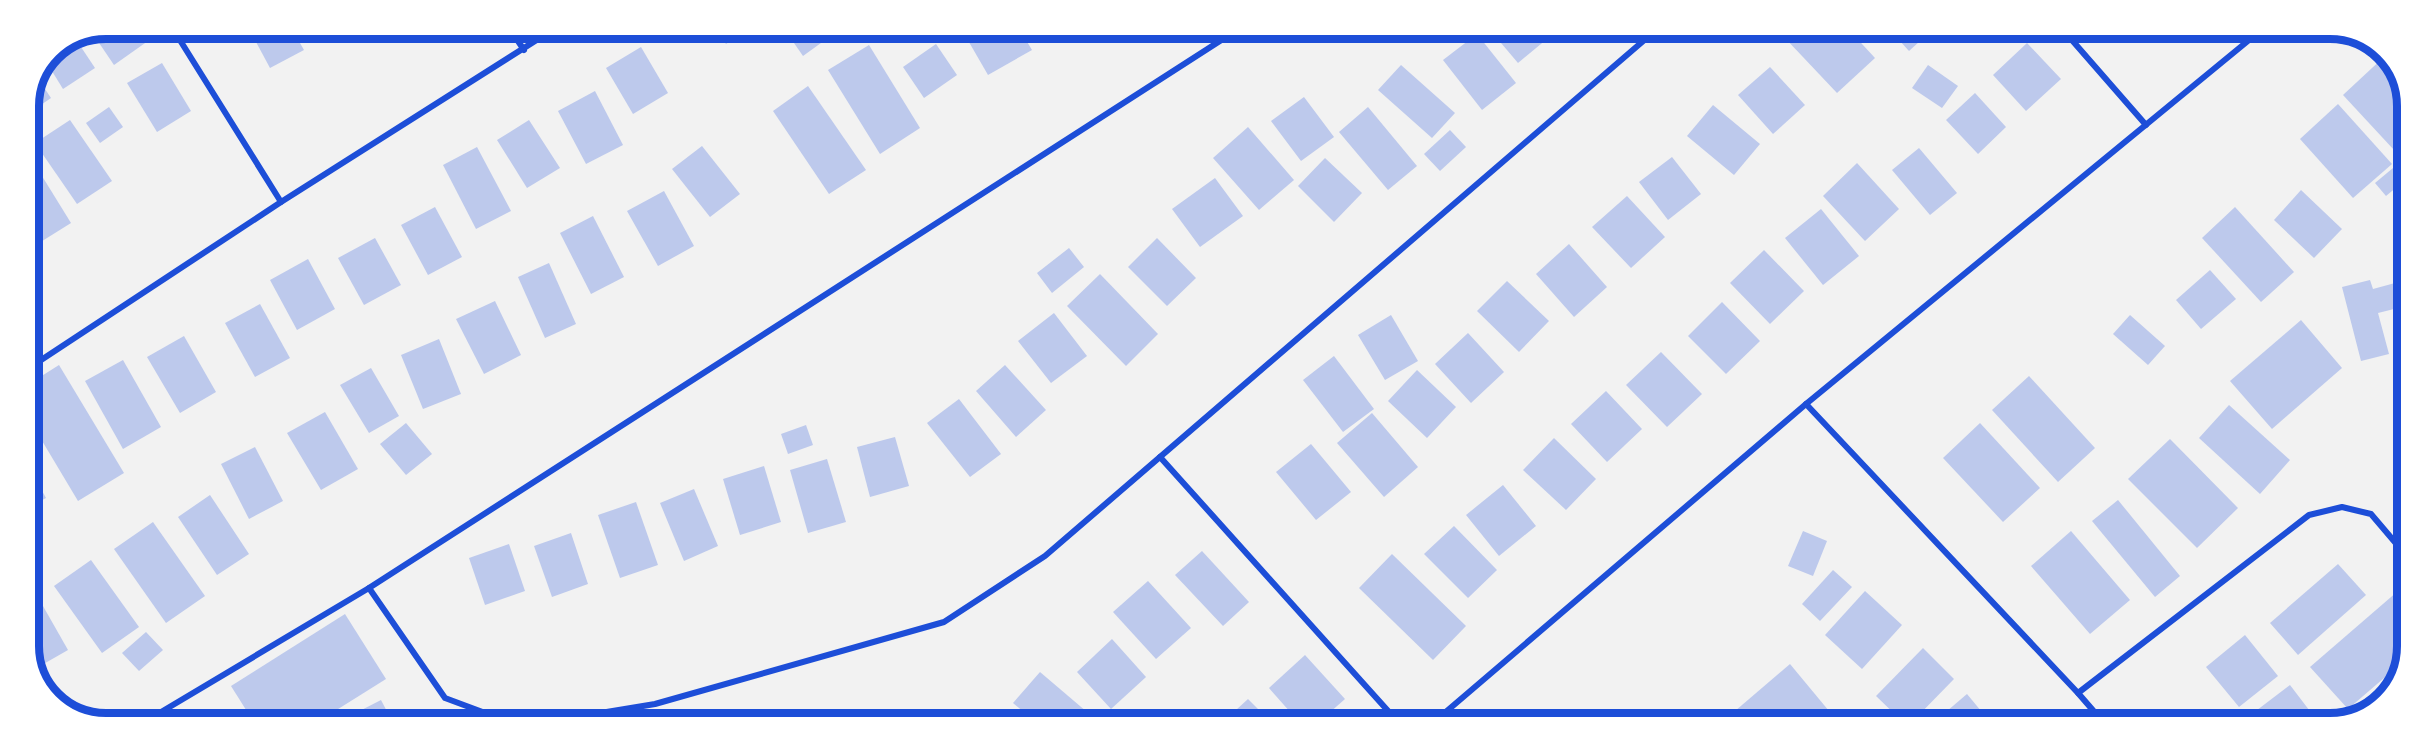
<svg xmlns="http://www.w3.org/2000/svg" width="2436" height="752" viewBox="0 0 2436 752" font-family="'Varela Round',sans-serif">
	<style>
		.building { fill: #bdc9ec }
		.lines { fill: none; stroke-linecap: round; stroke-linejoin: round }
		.minor { stroke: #1d4ed8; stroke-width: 6 }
		.rim { fill: none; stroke: #1d4ed8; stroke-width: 8 }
	</style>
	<rect width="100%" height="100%" fill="#f2f2f2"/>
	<g class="building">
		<path d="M106 29H150L155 36 114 65 93 34Z"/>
		<path d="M249 29H292L304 50 270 68Z"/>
		<path d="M716 29H748L726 44Z"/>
		<path d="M828 29 832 35 803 56 785 30Z"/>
		<path d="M962 30H1020L1032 50 988 75Z"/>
		<path d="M1490 30H1551L1553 34 1518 63Z"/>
		<path d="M1793 31H1850L1875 58 1837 93 1785 38Z"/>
		<path d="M1891 31H1931L1909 51Z"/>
		<path d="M1477 34 1516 83 1482 110 1443 60Z"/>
		<path d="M77 41 95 68 63 89 47 63 52 51Z"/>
		<path d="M2027 43 2061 79 2026 111 1993 75Z"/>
		<path d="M936 44 957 75 924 98 903 67Z"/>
		<path d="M869 45 920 128 880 154 828 70Z"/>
		<path d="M641 47 668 93 633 114 606 68Z"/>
		<path d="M2386 55 2392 60 2407 101V164L2343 95Z"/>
		<path d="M162 63 191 111 157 132 127 83Z"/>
		<path d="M1401 65 1455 113 1432 138 1378 90Z"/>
		<path d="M1928 65 1958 86 1942 108 1912 88Z"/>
		<path d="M1770 67 1805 105 1773 134 1738 95Z"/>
		<path d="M39 80 51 98 29 113V106Z"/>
		<path d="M808 86 866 170 829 194 773 111Z"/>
		<path d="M595 91 623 145 586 164 558 111Z"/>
		<path d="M1975 93 2006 127 1978 154 1946 120Z"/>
		<path d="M1304 97 1334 137 1301 161 1271 121Z"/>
		<path d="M2338 104 2392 164 2353 198 2300 139Z"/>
		<path d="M1713 105 1760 144 1734 175 1687 136Z"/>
		<path d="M109 107 123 127 100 143 86 123Z"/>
		<path d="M1368 107 1417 166 1388 190 1339 132Z"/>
		<path d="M70 120 112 181 77 204 35 143Z"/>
		<path d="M529 120 560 168 527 188 497 140Z"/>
		<path d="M1248 127 1294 180 1259 210 1213 158Z"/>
		<path d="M1450 130 1466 147 1440 171 1424 154Z"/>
		<path d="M702 146 740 194 710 217 672 169Z"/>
		<path d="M477 147 511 211 476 229 443 165Z"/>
		<path d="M1919 148 1957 193 1930 215 1892 170Z"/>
		<path d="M29 155 71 223 39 243 29 227Z"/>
		<path d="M1672 157 1701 194 1668 220 1639 182Z"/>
		<path d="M1325 158 1362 193 1334 222 1298 186Z"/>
		<path d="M1857 163 1899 209 1865 241 1823 196Z"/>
		<path d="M2393 168 2404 181 2386 196 2375 183Z"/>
		<path d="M1215 178 1243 216 1200 247 1172 209Z"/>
		<path d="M2301 190 2342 229 2314 258 2274 220Z"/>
		<path d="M664 191 694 246 658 266 627 211Z"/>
		<path d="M1627 196 1665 237 1631 268 1592 227Z"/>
		<path d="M435 207 462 257 428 275 401 225Z"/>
		<path d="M2235 207 2294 272 2261 302 2202 238Z"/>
		<path d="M1821 209 1859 256 1823 285 1785 238Z"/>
		<path d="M593 216 624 277 591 294 560 233Z"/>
		<path d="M375 238 401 285 364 305 338 258Z"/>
		<path d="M1157 238 1196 278 1167 306 1128 267Z"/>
		<path d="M1569 244 1607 287 1574 317 1536 274Z"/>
		<path d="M1069 248 1084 267 1052 293 1037 273Z"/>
		<path d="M1764 250 1804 291 1770 324 1730 283Z"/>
		<path d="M308 259 335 309 297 330 270 280Z"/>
		<path d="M549 263 576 324 545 338 518 277Z"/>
		<path d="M2210 270 2236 299 2201 329 2176 300Z"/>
		<path d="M1100 274 1158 334 1126 366 1067 306Z"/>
		<path d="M2370 280 2373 289 2406 280V306L2378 313 2389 354 2361 361 2342 287Z"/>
		<path d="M1507 281 1549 321 1519 352 1477 311Z"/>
		<path d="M495 301 521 355 484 374 456 319Z"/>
		<path d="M1722 302 1760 341 1726 374 1688 336Z"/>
		<path d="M260 304 290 358 255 377 225 323Z"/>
		<path d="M1054 313 1087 356 1051 383 1018 341Z"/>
		<path d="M1391 315 1418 361 1385 380 1358 335Z"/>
		<path d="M2130 315 2165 346 2148 365 2113 334Z"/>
		<path d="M2301 320 2342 368 2272 429 2230 381Z"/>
		<path d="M1468 333 1504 372 1471 403 1435 364Z"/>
		<path d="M184 336 216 392 180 413 147 357Z"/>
		<path d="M439 339 461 394 423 409 401 355Z"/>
		<path d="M1661 352 1702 394 1667 427 1626 385Z"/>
		<path d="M1334 356 1374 409 1343 432 1303 380Z"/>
		<path d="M123 360 161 427 123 449 85 381Z"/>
		<path d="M59 365 124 473 78 501 29 419V384Z"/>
		<path d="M1005 365 1046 410 1016 437 976 391Z"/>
		<path d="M371 368 399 416 369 433 340 385Z"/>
		<path d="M1417 370 1456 407 1427 438 1388 401Z"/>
		<path d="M2029 376 2095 448 2058 482 1992 410Z"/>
		<path d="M1606 391 1642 429 1607 462 1571 424Z"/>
		<path d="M959 399 1001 454 970 477 927 423Z"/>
		<path d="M2229 405 2290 460 2260 494 2199 438Z"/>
		<path d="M325 412 358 469 321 490 287 433Z"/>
		<path d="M1372 413 1418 467 1384 497 1337 443Z"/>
		<path d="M406 423 432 454 406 475 380 444Z"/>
		<path d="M1980 423 2040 488 2003 522 1943 458Z"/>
		<path d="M806 425 813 445 788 454 781 434Z"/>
		<path d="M895 437 909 486 870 497 857 447Z"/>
		<path d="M1554 438 1596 479 1566 510 1523 470Z"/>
		<path d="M2170 439 2238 508 2197 548 2128 479Z"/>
		<path d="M1311 444 1351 492 1316 520 1276 472Z"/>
		<path d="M255 447 283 501 249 519 221 464Z"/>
		<path d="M827 459 846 522 808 533 790 470Z"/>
		<path d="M764 466 781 522 740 535 723 479Z"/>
		<path d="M29 467 46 498 29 507Z"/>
		<path d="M1503 485 1536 526 1499 556 1466 515Z"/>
		<path d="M694 489 718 546 684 561 660 503Z"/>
		<path d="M210 495 249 554 217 575 178 517Z"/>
		<path d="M2118 500 2180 576 2155 597 2092 521Z"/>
		<path d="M636 502 658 565 620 578 598 515Z"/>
		<path d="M153 522 205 596 166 623 114 549Z"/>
		<path d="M1454 526 1497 570 1468 598 1424 554Z"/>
		<path d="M1803 531 1827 541 1813 576 1788 566Z"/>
		<path d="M2071 531 2130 600 2090 634 2031 566Z"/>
		<path d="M571 533 588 584 552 597 534 546Z"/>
		<path d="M509 544 525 591 485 605 469 558Z"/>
		<path d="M1202 551 1249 602 1223 626 1175 575Z"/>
		<path d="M1392 554 1466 626 1433 660 1359 588Z"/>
		<path d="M91 560 139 627 102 653 54 586Z"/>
		<path d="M2338 564 2366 595 2298 655 2270 623Z"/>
		<path d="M1833 570 1852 587 1820 621 1802 604Z"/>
		<path d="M1148 581 1191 628 1156 659 1113 612Z"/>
		<path d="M1865 591 1902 625 1862 669 1825 635Z"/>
		<path d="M2398 591 2405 600V660L2348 709 2310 667Z"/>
		<path d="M39 599 68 650 40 666 29 646V605Z"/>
		<path d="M345 614 386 679 319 721H253L231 686Z"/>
		<path d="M146 632 163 650 139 671 122 653Z"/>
		<path d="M2245 635 2278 676 2239 707 2206 667Z"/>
		<path d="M1112 639 1146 677 1111 709 1077 672Z"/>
		<path d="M1923 648 1954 679 1911 723H1904L1876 696Z"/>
		<path d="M1305 655 1345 699 1319 722H1299L1269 688Z"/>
		<path d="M1790 664 1829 711 1815 723H1721Z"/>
		<path d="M1040 672 1087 712 1078 722H1036L1013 703Z"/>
		<path d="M2290 685 2319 723H2240Z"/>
		<path d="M2388 689 2377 708 2361 713Z"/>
		<path d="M1967 694 1991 723H1933Z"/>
		<path d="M1248 699 1271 722H1223Z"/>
		<path d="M381 700 392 721H340Z"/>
		<path d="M955 711 958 722H923V721Z"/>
	</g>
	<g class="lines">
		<g class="minor">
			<path d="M173 29 281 202"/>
			<path d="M510 29 524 50"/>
			<path d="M2064 31 2146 125"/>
			<path d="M29 368 281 202 554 29"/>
			<path d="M1806 404 2078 693 2104 723"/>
			<path d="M1160 457 1398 722"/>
			<path d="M369 588 445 698 496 717 524 721"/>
			<path d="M2078 693 2309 515 2342 507 2371 514 2405 554"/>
			<path d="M146 721 369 588 1237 30"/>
			<path d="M552 721 655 704 944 622 1045 556 1656 30"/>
			<path d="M1434 722 1806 404 2260 31"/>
		</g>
	</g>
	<path d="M0 0H2436V752H0ZM106 39H2330A67 67 0 0 1 2397 106V646A67 67 0 0 1 2330 713H106A67 67 0 0 1 39 646V106A67 67 0 0 1 106 39Z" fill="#fff" fill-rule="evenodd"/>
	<path class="rim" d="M106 39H2330A67 67 0 0 1 2397 106V646A67 67 0 0 1 2330 713H106A67 67 0 0 1 39 646V106A67 67 0 0 1 106 39Z"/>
</svg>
